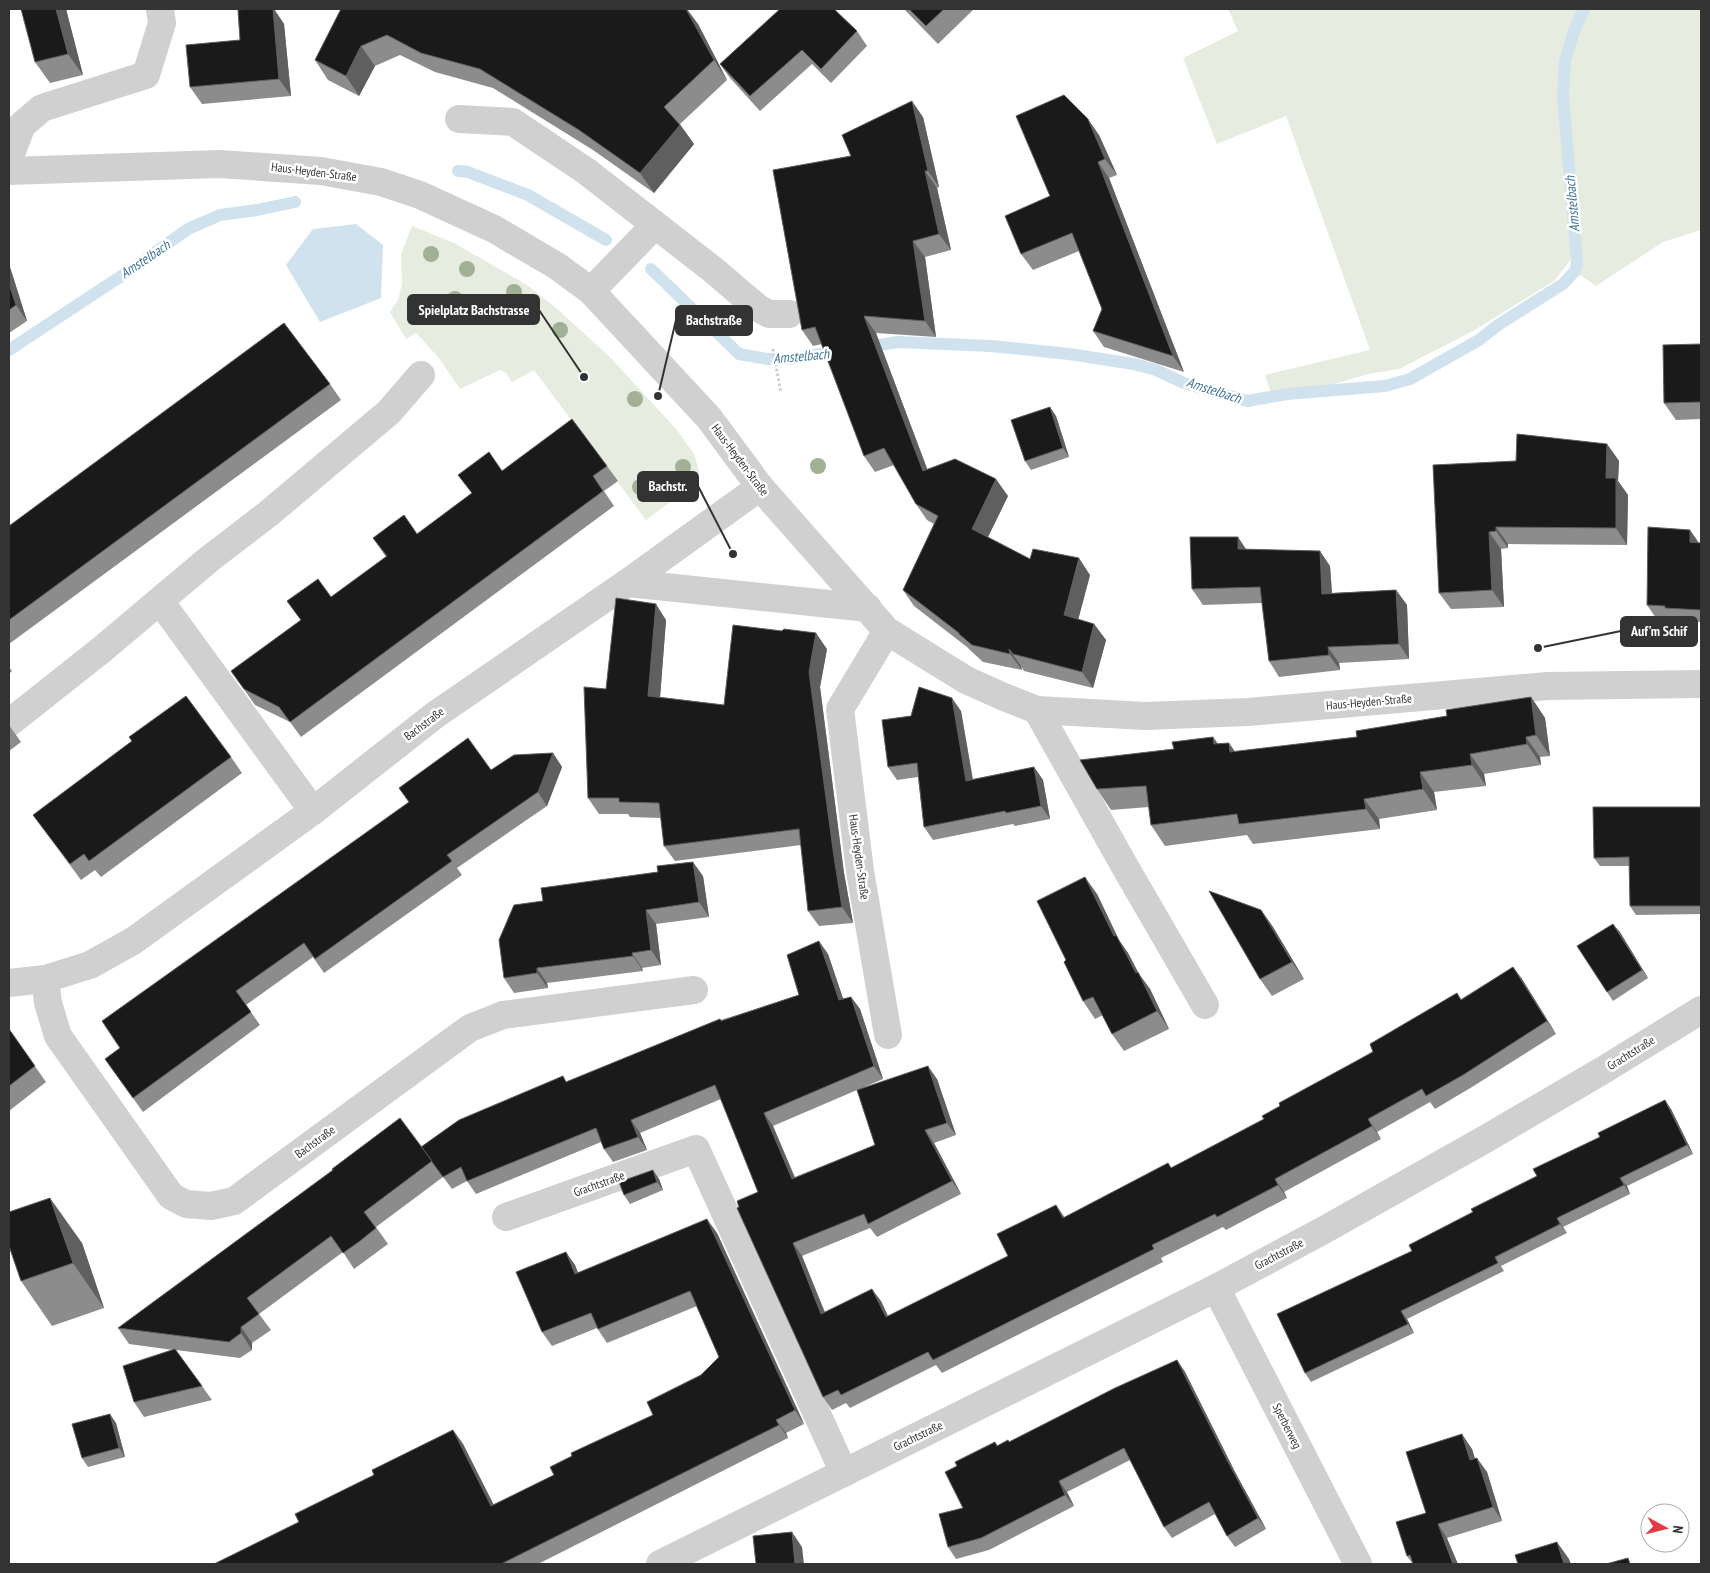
<svg xmlns="http://www.w3.org/2000/svg" width="1710" height="1573" viewBox="0 0 1710 1573" font-family="'PT Sans Narrow',sans-serif">
	<style>
		.green { fill: #e6ecdf }
		.water { fill: #cfe2ee }
		.lines { fill: none; stroke-linecap: round; stroke-linejoin: round }
		.stream { stroke: #cfe2ee; stroke-width: 12 }
		.path { stroke: #cdcdcd; stroke-width: 3; stroke-dasharray: 2.5 2.5; stroke-linecap: butt }
		.minor { stroke: #d0d0d0; stroke-width: 28 }
		.tree { fill: #a2b095 }
		.wall { fill: #8c8c8c; fill-rule: evenodd }
		.shaded-wall { fill: #5f5f5f }
		.building { fill: #1a1a1a; stroke: #5f5f5f }
		.labels { text-anchor: middle; stroke-width: 5; stroke-linejoin: round; paint-order: stroke }
		.street-label { font-size: 12px; fill: #333; stroke: #fff }
		.water-label { font-size: 14px; font-style: italic; fill: #3f7597; stroke: #fff }
		.leader { fill: none; stroke: #333; stroke-width: 2 }
		.callout-dot { fill: #333; stroke: #fff; stroke-width: 2 }
		.callout { fill: #333; stroke: #333; stroke-width: 2 }
		.callout-label { font-size: 14px; text-anchor: middle; font-weight: bold; fill: #fff }
	</style>
	<rect width="100%" height="100%" fill="#fff"/>
	<g class="green">
		<path d="M1228 9H1701V230L1663 242 1596 286 1580 275 1572 174 1567 173 1573 228 1572 258 1554 281 1473 331 1399 369 1368 374 1324 387 1271 393 1265 375 1370 350 1286 116 1217 144 1183 58 1238 31Z"/>
		<path d="M412 226 454 243 527 285 556 308 609 356 677 430 694 454 699 471 697 477 682 493 646 520 534 370 512 382 505 372 500 370 460 389 439 358 416 333 406 339 390 312 398 300 402 284 401 254Z"/>
	</g>
	<path class="water" d="M356 224 383 245 381 298 320 322 286 265 313 229Z"/>
	<g class="lines">
		<g class="stream">
			<path d="M458 171 468 172 528 195 606 240"/>
			<path d="M651 269 739 354 767 359H788L841 351"/>
			<path d="M863 348 897 342 991 346 1069 354 1134 364 1156 370 1184 383 1247 401 1287 394 1385 386 1410 379 1479 340 1498 325 1563 284 1575 271 1577 262 1563 97 1565 61 1574 31 1584 9"/>
			<path d="M9 350 132 269 188 229 220 215 257 210 295 202"/>
		</g>
		<path class="path" d="M773 349 781 393"/>
		<g class="minor">
			<path d="M459 119 513 122 586 171 712 269 758 308 769 314H789"/>
			<path d="M9 159 22 125 42 108 146 75 162 23 160 9"/>
			<path d="M9 171 219 164 321 171 381 182 420 195 494 229 557 266 591 291 709 418 760 487 887 631 966 680 1004 697 1037 710 1145 716 1248 712 1548 686 1701 684"/>
			<path d="M591 291 655 225"/>
			<path d="M627 583 868 608"/>
			<path d="M160 601 313 811"/>
			<path d="M887 631 840 709 860 871 888 1035"/>
			<path d="M1037 710 1124 865 1205 1005"/>
			<path d="M9 723 100 651 208 560 268 514 389 412 421 375"/>
			<path d="M45 979 48 1003 58 1036 171 1196 186 1204 211 1206 234 1201 470 1028 503 1015 694 990"/>
			<path d="M9 983 45 979 90 965 133 941 313 811 435 715 627 583 760 487"/>
			<path d="M506 1217 696 1149 844 1473"/>
			<path d="M1216 1288 1358 1564"/>
			<path d="M660 1564 1216 1288 1324 1230 1489 1137 1605 1069 1701 1010"/>
		</g>
	</g>
	<g class="tree">
		<circle cx="431" cy="254" r="8"/>
		<circle cx="467" cy="269" r="8"/>
		<circle cx="514" cy="292" r="8"/>
		<circle cx="455" cy="299" r="8"/>
		<circle cx="560" cy="330" r="8"/>
		<circle cx="635" cy="399" r="8"/>
		<circle cx="818" cy="466" r="8"/>
		<circle cx="683" cy="467" r="8"/>
		<circle cx="640" cy="487" r="8"/>
	</g>
	<g class="wall">
		<path d="M66 9 83 75 50 83 35 62Z"/>
		<path d="M248 9H274L284 24 291 96 202 104 190 87 240 40Z"/>
		<path d="M341 9 698 24 727 80 680 124 694 144 654 193 593 150 493 88 435 72 400 55 375 66 359 96 328 80 315 60Z"/>
		<path d="M904 9H974L938 44Z"/>
		<path d="M857 31 867 46 831 83 812 64 760 111 730 78 720 64Z"/>
		<path d="M923 117 939 187 937 188 951 250 925 257 936 337 876 333 927 469 1008 496 988 537 1030 559 1090 575 1078 619 1094 624 1106 640 1093 688 1024 671 1021 666 1022 670 983 662 970 650 967 647 914 606 903 590 934 524 927 520 916 504 894 465 875 472 864 456 822 344 813 346 802 330 851 156Z"/>
		<path d="M1099 135 1117 175 1109 178 1184 372 1104 347 1093 331 1102 309 1079 251 1033 270 1021 254 1050 196Z"/>
		<path d="M9 264 27 321 9 333Z"/>
		<path d="M1701 344V419L1676 420 1664 403Z"/>
		<path d="M330 384 341 400 9 644V526Z"/>
		<path d="M1056 416 1069 457 1031 470 1025 461Z"/>
		<path d="M1607 444 1619 461 1618 481 1628 495 1627 545 1508 544V548L1501 549 1504 607 1451 609 1439 593 1516 461Z"/>
		<path d="M607 466 618 481 604 491 614 506 301 737 290 722 255 705 231 671 301 620 287 601 331 597 386 557 373 538 417 534 472 493 458 475 502 471Z"/>
		<path d="M1698 543H1701V622L1675 621 1673 619 1656 618 1647 605Z"/>
		<path d="M1246 549 1330 566 1332 593 1396 590 1407 605 1409 659 1339 663 1340 670 1279 677 1269 661 1262 603 1203 605 1192 589Z"/>
		<path d="M666 620 660 697 724 705 827 649 820 687 844 873 853 923 819 926 808 911 801 845 675 861 664 846 661 818 630 817 628 814H599L588 798 606 689Z"/>
		<path d="M9 667 12 671 9 674Z"/>
		<path d="M1531 697 1545 718 1550 756 1540 757 1541 765 1484 774 1486 786 1434 792 1437 810 1379 819 1380 829 1253 844 1247 835 1165 846 1151 825 1149 807 1111 810 1097 789 1174 749 1213 737 1218 744 1235 752 1357 737Z"/>
		<path d="M961 711 973 779 1034 767 1043 780 1050 819 1015 826 1013 824 933 840 924 827 918 777 897 780 888 767 911 716Z"/>
		<path d="M9 725 21 742 9 751Z"/>
		<path d="M553 753 562 767 547 806 457 868 462 875 324 973 313 957 246 1005 260 1025 143 1112 105 1059 491 770Z"/>
		<path d="M231 757 242 773 101 877 95 870 81 880 33 815Z"/>
		<path d="M1701 807V914L1636 915 1630 906 1629 866H1600L1594 858Z"/>
		<path d="M703 876 709 917 656 924 661 965 642 968 643 971 547 983 548 988 514 993 504 978Z"/>
		<path d="M1097 894 1119 940 1128 953 1139 974 1150 989 1169 1029 1124 1051 1112 1034 1103 1015 1095 1019 1083 1001 1066 960Z"/>
		<path d="M1261 910 1273 927 1304 979 1272 996 1260 979Z"/>
		<path d="M1613 924 1648 978 1613 1001 1607 992Z"/>
		<path d="M828 954 843 999 851 997 860 1009 883 1079 860 1089 937 1079 956 1135 934 1143 961 1194 877 1237 870 1228 802 1256 825 1312 881 1301 888 1316 1008 1256 1065 1217 1171 1168 1264 1119 1280 1106 1461 999 1513 967 1522 979 1556 1034 1472 1087 1435 1109 1430 1102 1377 1132 1381 1139 1284 1192 1287 1198 1226 1230 1223 1227 1161 1258 1163 1262 942 1373 936 1365 850 1408 846 1403 832 1410 823 1397 739 1207 758 1192 721 1099 640 1133 647 1150 613 1162 604 1149 601 1142 476 1194 467 1181 452 1189 438 1170 443 1177 376 1227 388 1244 354 1269 343 1252 259 1314 271 1330 252 1343V1350L240 1358 176 1350 212 1400 144 1417 134 1402 173 1350 129 1344 118 1328 426 1154 567 1082 720 1019 721 1020 799 995ZM857 1090 875 1145 795 1177 773 1126Z"/>
		<path d="M9 1029 46 1082 9 1111Z"/>
		<path d="M1671 1109 1693 1154 1627 1186 1630 1194 1563 1227 1567 1233 1501 1266 1504 1271 1407 1319 1414 1333 1311 1382 1305 1373 1412 1251Z"/>
		<path d="M659 1179 663 1190 630 1204 624 1195Z"/>
		<path d="M717 1233 804 1424 786 1433 788 1438 538 1564H214L299 1522 374 1475 453 1430 463 1444 493 1505 554 1475 653 1415 701 1375 719 1357 697 1306 607 1343 597 1328 552 1346 542 1332 575 1265 578 1273Z"/>
		<path d="M82 1243 104 1308 52 1326 21 1281Z"/>
		<path d="M1177 1360 1185 1372 1235 1472 1266 1529 1235 1547 1227 1536 1215 1514 1172 1538 1164 1527 1130 1460 1067 1492 1074 1506 989 1550 956 1559 948 1547 963 1508 997 1446 1009 1442Z"/>
		<path d="M116 1423 125 1457 88 1467 82 1458Z"/>
		<path d="M1472 1449 1475 1459 1487 1472 1502 1521 1447 1538 1413 1564 1407 1556 1426 1513Z"/>
	</g>
	<g class="shaded-wall">
		<path d="M56 9H66L83 75 68 54Z"/>
		<path d="M273 9H274L284 24 291 96 279 79Z"/>
		<path d="M686 9H687L698 24 727 80 714 60Z"/>
		<path d="M361 46 375 66 359 96 346 76Z"/>
		<path d="M912 101 923 117 939 187 928 171Z"/>
		<path d="M1088 119 1099 135 1117 175 1105 159Z"/>
		<path d="M680 125 694 144 654 193 640 173Z"/>
		<path d="M1098 162 1109 178 1184 372 1173 356Z"/>
		<path d="M925 171 937 188 951 250 939 234Z"/>
		<path d="M913 241 925 257 936 337 925 321Z"/>
		<path d="M9 264 27 321 16 305 9 284Z"/>
		<path d="M864 316 876 333 934 487 923 471Z"/>
		<path d="M1050 407 1056 416 1069 457 1063 448Z"/>
		<path d="M1607 444 1619 461 1618 481 1628 495 1627 545 1616 528 1606 478Z"/>
		<path d="M996 479 1008 496 984 545 972 529Z"/>
		<path d="M1496 527 1508 544V548L1496 531Z"/>
		<path d="M1690 530 1699 543 1690 542Z"/>
		<path d="M1489 532 1501 549 1504 607 1492 590Z"/>
		<path d="M1238 537 1248 552 1238 549Z"/>
		<path d="M1320 551 1330 566 1333 609 1322 594Z"/>
		<path d="M1079 558 1090 575 1075 632 1064 615Z"/>
		<path d="M1396 590 1407 605 1409 659 1399 644Z"/>
		<path d="M656 604 666 620 659 711 648 696Z"/>
		<path d="M1094 624 1106 640 1093 688 1082 672Z"/>
		<path d="M816 633 827 649 820 687 844 873 853 923 842 907 834 857 809 672Z"/>
		<path d="M1328 647 1339 663 1340 670 1329 655Z"/>
		<path d="M1009 649 1021 666 1022 670 1010 654Z"/>
		<path d="M1531 697 1545 718 1550 756 1536 735Z"/>
		<path d="M952 698 961 711 975 794 966 781Z"/>
		<path d="M1213 737 1227 758 1214 744Z"/>
		<path d="M1526 737 1540 757 1541 765 1527 744Z"/>
		<path d="M1229 743 1243 763 1230 752Z"/>
		<path d="M553 753 562 767 547 806 538 792Z"/>
		<path d="M1470 754 1484 774 1486 786 1472 765Z"/>
		<path d="M1034 767 1043 780 1050 819 1041 806Z"/>
		<path d="M1420 772 1434 792 1437 810 1423 789Z"/>
		<path d="M1364 799 1379 819 1380 829 1366 809Z"/>
		<path d="M693 862 703 876 709 917 699 902Z"/>
		<path d="M1085 877 1097 894 1119 940 1128 953 1139 974 1150 989 1169 1029 1157 1011 1114 936Z"/>
		<path d="M646 910 656 924 661 965 651 950Z"/>
		<path d="M1261 910 1273 927 1304 979 1292 962Z"/>
		<path d="M1613 924 1620 932 1648 978 1642 970Z"/>
		<path d="M819 941 828 954 848 1013 839 1000Z"/>
		<path d="M632 953 642 968 643 971 633 956Z"/>
		<path d="M1513 967 1522 979 1556 1034 1547 1021Z"/>
		<path d="M537 968 547 983 548 988 537 973Z"/>
		<path d="M851 997 860 1009 883 1079 874 1066Z"/>
		<path d="M928 1066 937 1079 956 1135 947 1123Z"/>
		<path d="M1665 1100 1671 1109 1693 1154 1687 1145Z"/>
		<path d="M764 1113 773 1126 800 1191 792 1179Z"/>
		<path d="M1368 1119 1377 1132 1381 1139 1372 1126Z"/>
		<path d="M631 1120 640 1133 647 1150 638 1137Z"/>
		<path d="M925 1130 934 1143 961 1194 952 1181Z"/>
		<path d="M653 1170 659 1179 663 1190 657 1182Z"/>
		<path d="M1620 1178 1627 1186 1630 1194 1624 1185Z"/>
		<path d="M1275 1179 1284 1192 1287 1198 1278 1185Z"/>
		<path d="M50 1198 82 1243 104 1308 73 1263Z"/>
		<path d="M1056 1205 1065 1218H1063Z"/>
		<path d="M1557 1218 1567 1233 1560 1224Z"/>
		<path d="M707 1219 717 1233 804 1424 795 1410Z"/>
		<path d="M793 1243 802 1256 830 1326 821 1314Z"/>
		<path d="M566 1252 575 1265 584 1288 575 1274Z"/>
		<path d="M872 1289 881 1301 894 1330 886 1317Z"/>
		<path d="M1401 1311 1407 1319 1414 1333 1408 1324Z"/>
		<path d="M241 1327 252 1343V1350L241 1333Z"/>
		<path d="M1177 1360 1185 1372 1235 1472 1266 1529 1258 1518 1227 1460Z"/>
		<path d="M110 1414 116 1423 125 1457 119 1448Z"/>
		<path d="M776 1420 786 1433 788 1438 779 1425Z"/>
		<path d="M453 1430 463 1444 501 1519 491 1506Z"/>
		<path d="M1462 1434 1472 1449 1480 1475 1470 1460Z"/>
		<path d="M1477 1458 1487 1472 1502 1521 1493 1507Z"/>
		<path d="M1059 1481 1067 1492 1074 1506 1065 1495Z"/>
		<path d="M1438 1524 1447 1538 1458 1564H1453Z"/>
		<path d="M792 1532 802 1547 804 1564H795Z"/>
		<path d="M1557 1542 1569 1559 1571 1564H1564Z"/>
	</g>
	<g class="building">
		<path d="M21 9H56L68 54 35 62Z"/>
		<path d="M248 9H273L279 79 190 87 186 45 240 40 238 10Z"/>
		<path d="M341 9H686L714 60 664 107 680 125 640 173 579 130 480 69 421 53 387 35 361 46 346 76 315 60Z"/>
		<path d="M780 9H834L857 31 821 69 802 50 750 96 720 64Z"/>
		<path d="M909 9H944L926 26Z"/>
		<path d="M1064 95 1088 119 1105 159 1098 162 1173 356 1093 331 1102 309 1072 233 1021 254 1005 216 1050 196 1016 116Z"/>
		<path d="M912 101 928 171H925L939 234 913 241 925 321 864 316 923 471 955 459 996 479 972 529 1030 559 1033 549 1079 558 1064 615 1094 624 1082 672 1013 654 1009 649 1010 654 972 645 959 634V633L903 590 938 516 916 504 884 448 864 456 815 327 802 330 773 170 851 156 842 135Z"/>
		<path d="M9 284 16 305 9 310Z"/>
		<path d="M284 323 330 384 9 620V526Z"/>
		<path d="M1701 344V402L1664 403 1663 345Z"/>
		<path d="M1050 407 1063 448 1025 461 1011 420Z"/>
		<path d="M572 419 607 466 593 476 603 491 290 722 279 707 244 689 231 671 301 620 287 601 318 579 331 597 387 556 373 538 404 515 417 534 472 493 458 475 489 452 502 471Z"/>
		<path d="M1517 434 1607 444 1606 478H1616V528L1496 527V531L1489 532 1492 590 1439 593 1433 465 1516 461Z"/>
		<path d="M1648 527 1690 530V542L1701 543V610L1665 608V606L1647 605Z"/>
		<path d="M1190 537H1238V549L1320 551 1322 594 1396 590 1399 644 1328 647 1329 655 1269 661 1260 587 1192 589Z"/>
		<path d="M616 598 656 604 648 696 724 705 733 625 782 631 784 629 816 633 809 672 834 857 842 907 808 911 799 829 664 846 659 803 619 802V798H588L584 687 606 689Z"/>
		<path d="M919 687 952 698 966 781 1034 767 1041 806 1006 813 1005 811 924 827 917 763 888 767 882 720 911 716Z"/>
		<path d="M186 696 231 757 89 861 84 854 70 864 33 815 132 741 129 737Z"/>
		<path d="M1531 697 1536 735 1526 737 1527 744 1470 754 1472 765 1420 772 1423 789 1364 799 1366 809 1239 824 1237 814 1151 825 1146 786 1097 789 1080 760 1174 749 1172 742 1213 737 1214 744 1229 743 1230 752 1357 737 1356 731 1447 716 1446 710Z"/>
		<path d="M468 738 491 770 514 755 553 753 538 792 447 855 452 861 315 959 304 943 236 991 251 1012 133 1098 105 1059 120 1048 102 1021 409 802 399 788Z"/>
		<path d="M1593 807H1701V906H1630L1629 857 1594 858Z"/>
		<path d="M693 862 699 902 646 910 651 950 632 953 633 956 537 968V973L504 978 499 940 514 905 543 901 541 888 658 872 657 866Z"/>
		<path d="M1085 877 1114 936 1116 935 1136 973 1138 972 1157 1011 1112 1034 1093 997 1083 1001 1064 962 1066 960 1037 901Z"/>
		<path d="M1209 891 1261 910 1292 962 1260 979Z"/>
		<path d="M1613 924 1642 970 1607 992 1577 946Z"/>
		<path d="M819 941 839 1000 851 997 874 1066 764 1113 792 1179 875 1145 857 1090 928 1066 947 1123 925 1130 952 1181 868 1224 864 1214 793 1243 821 1314 872 1289 886 1317 1008 1256 997 1234 1056 1205 1063 1218 1168 1163 1171 1168 1264 1119 1262 1116 1280 1106 1279 1103 1373 1052 1370 1044 1457 993 1461 1000 1513 967 1547 1021 1463 1075 1426 1096 1422 1089 1368 1119 1372 1126 1275 1179 1278 1185 1217 1217 1215 1214 1152 1245 1154 1249 933 1360 928 1352 841 1395 838 1390 823 1397 737 1208 739 1207 737 1201 758 1192 715 1085 631 1120 638 1137 604 1149 596 1128 467 1181 461 1167 443 1177 421 1147 459 1120 563 1076 566 1082 720 1019 721 1021 799 995 787 955Z"/>
		<path d="M9 1029 35 1066 9 1086Z"/>
		<path d="M1665 1100 1687 1145 1620 1178 1624 1185 1557 1218 1560 1224 1495 1257 1498 1263 1401 1311 1408 1324 1305 1373 1277 1314 1412 1251 1409 1245 1473 1212 1471 1209 1537 1176 1533 1169 1600 1137 1598 1133Z"/>
		<path d="M400 1118 432 1161 364 1212 376 1228 360 1241 343 1253 331 1236 247 1298 259 1314 241 1327V1333L229 1342 118 1328 333 1170 332 1169Z"/>
		<path d="M653 1170 657 1182 624 1195 619 1182Z"/>
		<path d="M50 1198 73 1263 21 1281 9 1246V1212Z"/>
		<path d="M707 1219 795 1410 776 1420 779 1425 501 1564H214L299 1522 295 1514 374 1475 372 1470 453 1430 491 1506 554 1475 550 1467 572 1456 571 1453 653 1415 647 1402 701 1375 719 1357 690 1291 598 1329 591 1313 542 1332 516 1272 566 1252 575 1274Z"/>
		<path d="M175 1349 202 1386 134 1402 123 1366Z"/>
		<path d="M1177 1360 1227 1460 1258 1518 1227 1536 1209 1502 1164 1527 1124 1448 1059 1481 1065 1495 981 1538 948 1547 939 1514 963 1508 945 1472 957 1466 955 1462 995 1442 997 1446 1008 1440 1009 1442 1115 1388Z"/>
		<path d="M110 1414 119 1448 82 1458 72 1424Z"/>
		<path d="M1462 1434 1470 1460 1477 1458 1493 1507 1438 1524 1453 1564H1413L1410 1555 1407 1556 1396 1522 1426 1513 1406 1452Z"/>
		<path d="M792 1532 795 1564H756L753 1536Z"/>
		<path d="M1557 1542 1564 1564H1518L1515 1555Z"/>
		<path d="M1628 1558 1630 1564H1606Z"/>
	</g>
	<g class="labels">
		<g class="street-label">
			<text transform="translate(314 172) rotate(7)" y="4">Haus-Heyden-Straße</text>
			<text transform="translate(740 460) rotate(53)" y="4">Haus-Heyden-Straße</text>
			<text transform="translate(1369 702) rotate(-5)" y="4">Haus-Heyden-Straße</text>
			<text transform="translate(424 724) rotate(-37)" y="4">Bachstraße</text>
			<text transform="translate(859 857) rotate(82)" y="4">Haus-Heyden-Straße</text>
			<text transform="translate(1631 1053) rotate(-32)" y="4">Grachtstraße</text>
			<text transform="translate(315 1142) rotate(-36)" y="4">Bachstraße</text>
			<text transform="translate(599 1184) rotate(-20)" y="4">Grachtstraße</text>
			<text transform="translate(1279 1254) rotate(-28)" y="4">Grachtstraße</text>
			<text transform="translate(1287 1426) rotate(63)" y="4">Sperberweg</text>
			<text transform="translate(918 1436) rotate(-26)" y="4">Grachtstraße</text>
		</g>
		<g class="water-label">
			<text transform="translate(1572 204) rotate(-95)" y="5">Amstelbach</text>
			<text transform="translate(145 259) rotate(-34)" y="5">Amstelbach</text>
			<text transform="translate(801 356) rotate(-5)" y="5">Amstelbach</text>
			<text transform="translate(1214 390) rotate(18)" y="5">Amstelbach</text>
		</g>
	</g>
	<path class="leader" d="M584 377L539 310M658 396L676 320M733 554L698 486M1538 648L1621 631"/>
	<g class="callout-dot">
		<circle cx="584" cy="377" r="5"/>
		<circle cx="658" cy="396" r="5"/>
		<circle cx="733" cy="554" r="5"/>
		<circle cx="1538" cy="648" r="5"/>
	</g>
	<g class="callout">
		<rect x="408" y="295" width="131" height="29" rx="5"/>
		<rect x="676" y="306" width="76" height="29" rx="5"/>
		<rect x="638" y="472" width="60" height="29" rx="5"/>
		<rect x="1621" y="617" width="76" height="29" rx="5"/>
	</g>
	<g class="callout-label">
		<text x="474" y="315">Spielplatz Bachstrasse</text>
		<text x="714" y="325">Bachstraße</text>
		<text x="668" y="491">Bachstr.</text>
		<text x="1659" y="636">Auf'm Schif</text>
	</g>
	<rect width="1710" height="1573" fill="none" stroke="#333333" stroke-width="20"/>
	<g transform="translate(1665 1528) rotate(97)"><circle r="24" fill="#ffffff" stroke="#adadad"/>
	<path d="M0-4L9 19L0 12L-9 19Z" fill="#e63946"/>
	<text y="-8" font-size="14" font-weight="bold" text-anchor="middle" fill="#333333">N</text>
	</g>
</svg>
